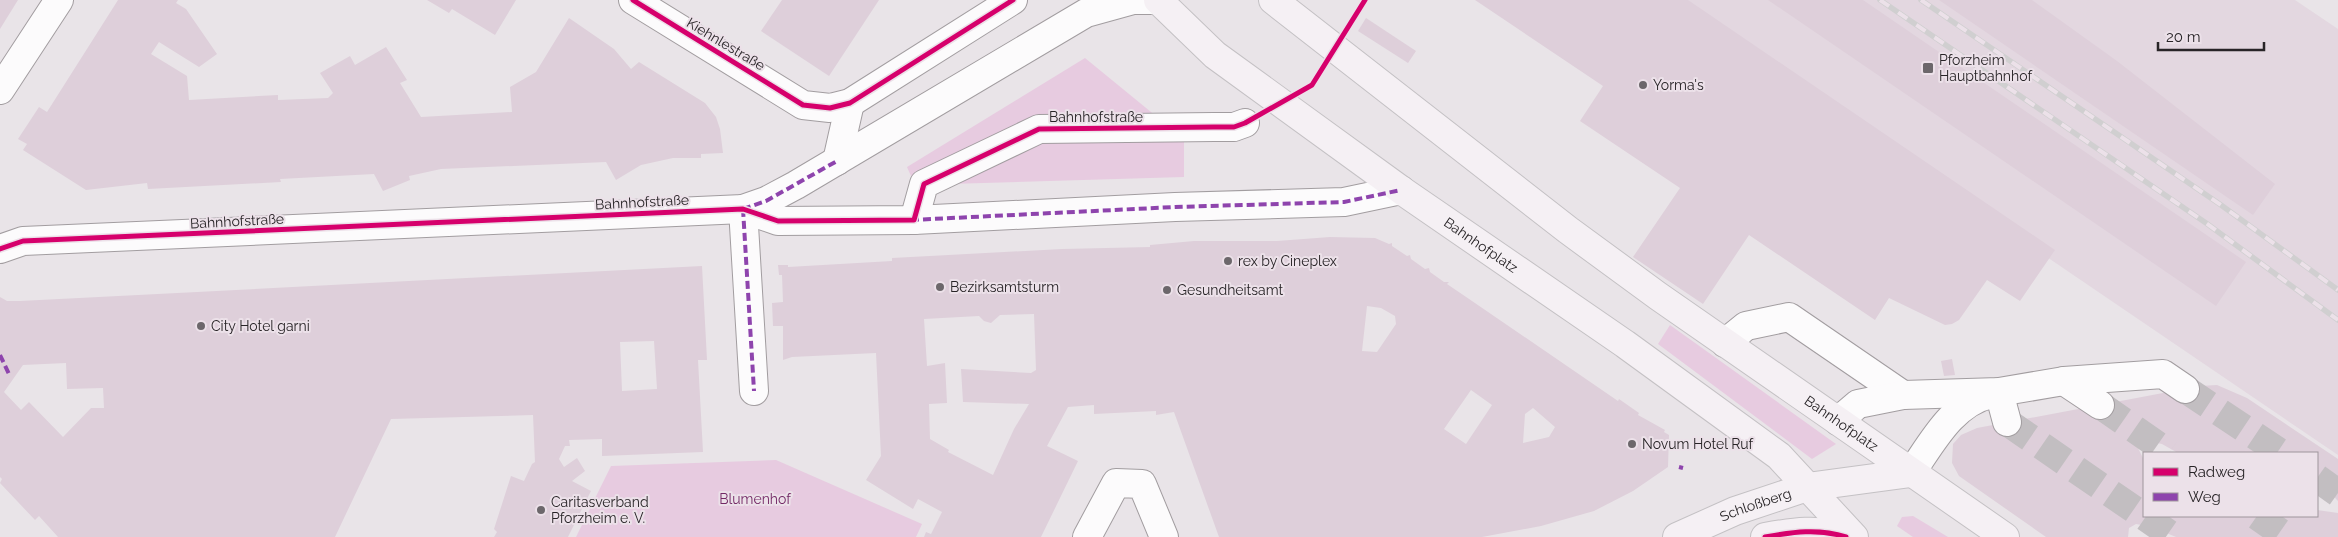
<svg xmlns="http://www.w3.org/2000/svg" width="2338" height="537" viewBox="0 0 2338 537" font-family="Raleway,sans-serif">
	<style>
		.built { fill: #e3d7e0 }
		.green { fill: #e7cbe0 }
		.building { fill: #decfda; fill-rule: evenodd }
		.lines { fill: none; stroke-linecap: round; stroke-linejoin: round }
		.minor-tunnel { stroke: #c2bec1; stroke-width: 28; stroke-dasharray: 28 14; stroke-linecap: butt }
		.minor-casing { stroke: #a29da0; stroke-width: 30 }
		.major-casing { stroke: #c4c1c4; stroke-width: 30 }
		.minor { stroke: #fcfbfc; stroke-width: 28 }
		.major { stroke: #f5f0f4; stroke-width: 28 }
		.rail-casing { stroke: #d0cfd0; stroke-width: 5.5 }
		.rail { stroke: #ece1e9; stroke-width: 4; stroke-dasharray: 11; stroke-linecap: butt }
		.quiet { stroke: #8e44ad; stroke-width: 4; stroke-dasharray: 8 4; stroke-linecap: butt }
		.cycleway-casing { stroke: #ece1e9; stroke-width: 8 }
		.cycleway { stroke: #d6006c; stroke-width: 5 }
		.poi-dot { fill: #6c676b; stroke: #ece1e9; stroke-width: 2 }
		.labels { text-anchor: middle; stroke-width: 4; stroke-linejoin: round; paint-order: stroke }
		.street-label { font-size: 14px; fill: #282427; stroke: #ece1e9 }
		.poi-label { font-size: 14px; fill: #282427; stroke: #ece1e9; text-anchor: start }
		.park-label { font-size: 14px; fill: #732865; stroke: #ece1e9 }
	</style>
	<rect width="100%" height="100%" fill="#e9e4e8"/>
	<path class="built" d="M1669 0H2295L2338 29V455Z"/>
	<g class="green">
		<path d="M1085 58 1184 139V177L915 185 907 167Z"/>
		<path d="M1670 325 1836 444 1812 459 1658 344Z"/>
		<path d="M776 460 922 524 916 537H576L611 466Z"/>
		<path d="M1913 516 1948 537H1913L1897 526 1902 517Z"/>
	</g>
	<g class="building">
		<path d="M0 0H18L0 29Z"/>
		<path d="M118 0H178L176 3 186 9 217 54 199 67 159 42 151 54 187 76 189 100 278 95V100L328 98 333 93 320 73 350 56 355 65 386 47 407 80 400 83 421 117 512 112 510 87 536 72 569 18 614 49 631 69 639 62 705 103 716 117 720 129 723 153 701 154V158H673L641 165 616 180 606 162 441 169 409 176 410 180 383 191 374 174 280 179 281 182 148 189 147 183 86 190 23 150 27 144 18 139 39 107 47 112Z"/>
		<path d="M427 0H516L495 35 452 9 449 13Z"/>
		<path d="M782 0H879L829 76 761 31Z"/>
		<path d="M1475 0H1688L2055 250 2020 301 1987 280 1959 320 1952 324 1945 325 1889 298 1875 320 1749 235 1703 304 1633 257 1680 188 1580 121 1603 86Z"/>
		<path d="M1768 0H1863L2246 262 2216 306Z"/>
		<path d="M1939 0H2032L2117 61 2275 184 2253 215Z"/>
		<path d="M1366 18 1416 51 1408 63 1358 31Z"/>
		<path d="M1330 237 1375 238 1389 244 1392 243V246L1407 256 1410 255 1411 259 1425 269 1429 268 1430 272 1444 282H1449L1447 284 1472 301 1618 401 1619 399 1639 413 1638 415 1665 430 1664 432 1669 435 1668 467 1633 491 1594 511 1541 526 1482 537H1219L1174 412 1156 415V411L1094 414V405L1068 407 1047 446 1078 461 1041 537H924L926 532 931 534 942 512 918 499 913 509 866 480 881 456 876 353 792 357 783 360V326H773L772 303 783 302 782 275H779L778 265H788V267L892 261V258L1062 249 1150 247V245L1194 241H1277ZM1367 306 1381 308 1395 316 1396 324 1377 352 1362 351ZM1034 314 1036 370 1031 373 961 369 963 402 1029 404 1014 429 993 475 948 452 949 450 930 439 929 404 947 403 945 363 927 366 924 319 979 316 984 321 991 323 1000 315ZM1471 390 1492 405 1466 444 1444 429ZM1533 408 1555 427 1549 437 1523 443 1525 414Z"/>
		<path d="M702 266 707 360H698L703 452 602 456V439L569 440 570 446H565L559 459 564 467 577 458 585 471 572 481 591 491 568 537H494L497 532 494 529 511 476 524 481 532 464 535 462 533 415 391 419 335 537H58L39 516 35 520 0 483 2 479 0 477V297L7 301H20ZM654 341 657 389 622 391 620 342ZM66 363 67 389 103 388 104 408H91L63 437 29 402 21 410 4 392 23 365Z"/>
		<path d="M1952 359 1955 375 1944 376 1941 361Z"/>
		<path d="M2217 385 2247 398 2338 459V501L2317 479V453H2178L2162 444 2142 440 2136 444 2144 460V516H2317V510L2338 513V537H2176L2152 527 2136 524 2129 528 2128 537H2046L1959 476 1952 463 1953 444 1961 435 1977 428 2200 386Z"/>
	</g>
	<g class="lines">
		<g class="minor-tunnel">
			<path d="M2185 389 2281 453"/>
			<path d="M2100 405 2169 453"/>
			<path d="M2007 422 2174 537"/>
			<path d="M2317 478 2338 493"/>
			<path d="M2257 516 2287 537"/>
		</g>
		<g class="minor-casing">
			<g id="minor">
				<path d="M633 0 803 105 830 108 850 103 1013 0"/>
				<path d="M0 90 59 0"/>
				<path d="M837 161 850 103"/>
				<path d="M743 209 778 221 914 220 1175 207 1344 202 1401 190"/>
				<path d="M743 209 754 391"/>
				<path d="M914 220 924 184 1039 129 1214 127H1234L1245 123"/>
				<path d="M0 249 23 241 743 209 766 201 796 185 1086 13 1133 0H1158"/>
				<path d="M1725 343 1746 326 1789 317 1903 395"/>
				<path d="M2064 381 2100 405"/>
				<path d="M1999 392 2007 422"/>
				<path d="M1838 421 1858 404 1903 395 1999 392 2064 381 2163 374 2185 389"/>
				<path d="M1911 473C1932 443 1952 403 1991 394"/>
				<path d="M1087 537 1116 483 1142 484 1164 537"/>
			</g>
		</g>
		<g class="major-casing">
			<g id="major">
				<path id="s1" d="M1158 0 1215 55 1401 190 1625 344 1779 456 1854 537"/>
				<path id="s2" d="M1273 0 1568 230 1658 296 2005 537"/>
				<path id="s3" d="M1677 537 1735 511 1807 487 1911 473"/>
				<path d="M1765 537C1793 532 1818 528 1846 537"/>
			</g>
		</g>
		<use href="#minor" class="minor"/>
		<use href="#major" class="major"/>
		<g class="rail-casing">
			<g id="rail">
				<path d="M1880 0 2206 223 2338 320"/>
				<path d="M1921 0 2221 205 2338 290"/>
			</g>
		</g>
		<use href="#rail" class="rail"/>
		<g class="quiet">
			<path d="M743 209 766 201 837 161"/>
			<path d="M743 209 754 391"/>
			<path d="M911 220 1175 207 1344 202 1401 190"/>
			<path d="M0 355 9 374"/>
			<path d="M1679 467 1683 468"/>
		</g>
		<g class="cycleway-casing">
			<g id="cycleway">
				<path d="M633 0 803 105 830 108 850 103 1013 0"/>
				<path d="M0 249 23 241 743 209 778 221 914 220 924 184 1039 129 1214 127H1234L1245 123 1312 85 1365 0"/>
				<path d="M1765 537C1793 532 1818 528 1846 537"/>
			</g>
		</g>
		<use href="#cycleway" class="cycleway"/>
	</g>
	<g class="poi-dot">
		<rect x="1922" y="62" width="12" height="12" rx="2.5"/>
		<circle cx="1643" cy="85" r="5"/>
		<circle cx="1228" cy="261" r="5"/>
		<circle cx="940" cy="287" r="5"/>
		<circle cx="1167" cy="290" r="5"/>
		<circle cx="201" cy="326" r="5"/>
		<circle cx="1632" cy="444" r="5"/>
		<circle cx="541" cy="510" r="5"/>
	</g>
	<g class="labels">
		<g class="street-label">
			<text transform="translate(726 44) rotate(31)" y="5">Kiehnlestraße</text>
			<text x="1096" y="122">Bahnhofstraße</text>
			<text transform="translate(642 202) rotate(-3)" y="5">Bahnhofstraße</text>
			<text transform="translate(237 221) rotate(-3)" y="5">Bahnhofstraße</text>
			<text dy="5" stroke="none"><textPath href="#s1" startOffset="406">Bahnhofplatz</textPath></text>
			<text dy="5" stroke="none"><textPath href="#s2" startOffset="709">Bahnhofplatz</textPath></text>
			<text dy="5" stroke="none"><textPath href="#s3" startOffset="85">Schloßberg</textPath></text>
		</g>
		<g class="poi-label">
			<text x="1939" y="65">Pforzheim<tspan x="1939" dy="16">Hauptbahnhof</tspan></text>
			<text x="1653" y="90">Yorma's</text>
			<text x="1238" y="266">rex by Cineplex</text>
			<text x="950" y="292">Bezirksamtsturm</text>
			<text x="1177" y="295">Gesundheitsamt</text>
			<text x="211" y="331">City Hotel garni</text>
			<text x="1642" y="449">Novum Hotel Ruf</text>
			<text x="551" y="507">Caritasverband<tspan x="551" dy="16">Pforzheim e. V.</tspan></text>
		</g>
		<g class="park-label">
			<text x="755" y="504">Blumenhof</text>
		</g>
	</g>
	<rect x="2143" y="452" width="175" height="65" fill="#ece1e9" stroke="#9e959b"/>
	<rect x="2153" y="468" width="25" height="8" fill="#d6006c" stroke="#9e959b"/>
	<text x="2188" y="477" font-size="15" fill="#282427">Radweg</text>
	<rect x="2153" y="493" width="25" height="8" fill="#8e44ad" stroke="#9e959b"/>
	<text x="2188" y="502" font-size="15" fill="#282427">Weg</text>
	<path d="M2158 42v8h106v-8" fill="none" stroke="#282427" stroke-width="2.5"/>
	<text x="2166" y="42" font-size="15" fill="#282427" stroke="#ece1e9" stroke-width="4" paint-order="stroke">20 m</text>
</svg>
